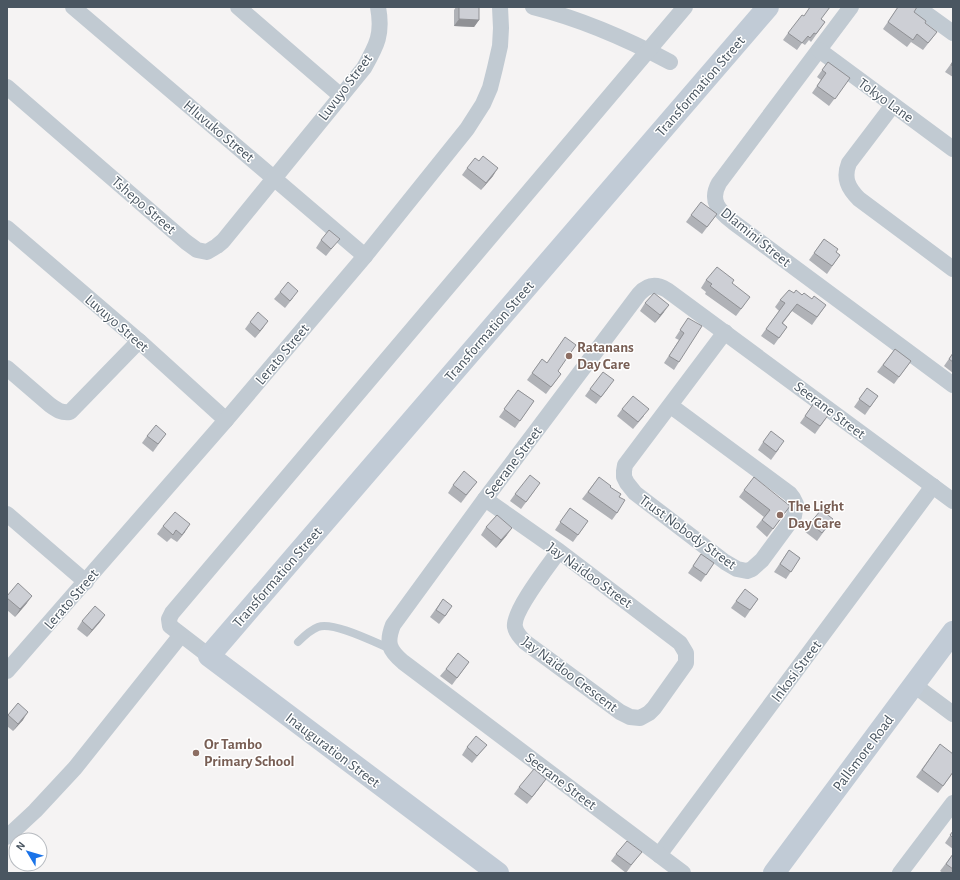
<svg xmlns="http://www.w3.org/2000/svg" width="960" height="880" viewBox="0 0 960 880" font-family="'Alegreya Sans',sans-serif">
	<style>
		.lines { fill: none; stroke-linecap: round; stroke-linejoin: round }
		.lane { stroke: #c1cad2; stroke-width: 8 }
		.street { stroke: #c1cad2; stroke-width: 16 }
		.secondary { stroke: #c1cbd6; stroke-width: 22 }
		.wall { fill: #b0b2b7 }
		.shaded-wall { fill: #909195 }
		.building { fill: #cdcfd5; stroke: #909195 }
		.education-dot { fill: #8d6e63; stroke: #fff; stroke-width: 1.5 }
		.labels { text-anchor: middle; stroke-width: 3; stroke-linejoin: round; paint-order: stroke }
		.street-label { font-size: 15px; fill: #4a5661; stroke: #fff }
		.education-label { font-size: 15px; font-weight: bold; fill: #785e54; stroke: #fff; text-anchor: start }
	</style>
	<rect width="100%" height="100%" fill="#f5f3f3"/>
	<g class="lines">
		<path class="lane" d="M298 642C304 636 310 630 318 627 333 621 376 643 391 649"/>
		<g class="street">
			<path d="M73 7 365 256"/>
			<path d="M238 7 341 96"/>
			<path d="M533 7C581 19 627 39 670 62"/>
			<path d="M851 7 719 183C709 201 719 211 733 222L953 385"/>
			<path d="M917 7 953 33"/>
			<path d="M819 50 953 149"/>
			<path d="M7 87 186 242 197 250 207 252 217 246 223 241 364 68C377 45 383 34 378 7"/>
			<path d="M893 105 849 163C843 178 848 188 859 199L953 269"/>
			<path d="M7 228 139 341 226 420"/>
			<path d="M7 368 50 405C57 410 61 413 70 412L139 341"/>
			<path d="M671 406 790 494 793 498 796 504 794 516 790 522 762 560 752 569 747 571 737 569 725 562 635 493 627 483 624 477V471L625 465 725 332"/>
			<path d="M485 499 559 551 680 643 686 653V663L654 708 649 713 640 718 630 717 620 712 525 642C521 638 516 633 515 627 512 612 549 565 559 551"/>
			<path d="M7 514 86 582"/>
			<path d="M209 656 170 626 169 619 172 613 685 7"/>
			<path d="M7 671 226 420 365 256 467 129 483 104 490 88 495 68 500 46 501 28 500 7"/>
			<path d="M914 685 953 714"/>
			<path d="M7 837 35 811 75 768 181 635"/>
			<path d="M659 855 933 486"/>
			<path d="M683 873 403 662C389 650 386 643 393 625L485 499 639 294C648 284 657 284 667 290L953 501"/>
			<path d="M900 873 953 803"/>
		</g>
		<g class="secondary">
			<path d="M498 873 209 656 768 7"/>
			<path d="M774 873 953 632"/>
		</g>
	</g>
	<g class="wall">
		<path d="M456 7H479V20L474 27 454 26V10Z"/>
		<path d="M898 7 914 12 925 23 937 32 923 50 911 42 907 47 883 29Z"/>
		<path d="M804 16 821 19 825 22 811 42 809 40 805 45 802 43 797 50 783 40 788 33Z"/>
		<path d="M953 61V77L945 72Z"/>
		<path d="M828 62 850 78 829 106 812 93 821 80 817 77Z"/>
		<path d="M467 168 493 176 481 190 462 175Z"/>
		<path d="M717 214 702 234 686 222 691 215Z"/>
		<path d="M824 239 836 252 840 255 827 274 809 260Z"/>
		<path d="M321 240 334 246 326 256 316 248Z"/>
		<path d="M706 280 732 283 745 304 736 316 705 294 706 292 701 288Z"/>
		<path d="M280 292 293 298 285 308 274 299Z"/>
		<path d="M794 293 802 295 826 305 812 325 792 311 783 323 787 327 774 345 761 336 779 311 775 307 780 300Z"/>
		<path d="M645 303 664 312 655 323 640 311Z"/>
		<path d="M688 318 679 362 674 370 664 363 679 340 675 338Z"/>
		<path d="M250 322 263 328 255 338 245 329Z"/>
		<path d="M895 349 911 361 894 384 877 372Z"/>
		<path d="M953 353V373L944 366Z"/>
		<path d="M542 359 561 374 546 394 527 380Z"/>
		<path d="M609 387 596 404 585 396 590 389Z"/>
		<path d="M867 388 878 396 865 415 854 407Z"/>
		<path d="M518 390 534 401 515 428 499 417Z"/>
		<path d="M814 403 829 414 815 434 800 423Z"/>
		<path d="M622 409 644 416 633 429 617 416Z"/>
		<path d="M166 434 153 452 142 443 147 436Z"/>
		<path d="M763 442 779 449 771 460 758 450Z"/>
		<path d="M599 477 619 497 617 513 612 520 582 499Z"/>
		<path d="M477 482 461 503 448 493 453 485Z"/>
		<path d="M535 490 521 509 510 501 515 494Z"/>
		<path d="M744 490 790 506 767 537 756 527 764 517 739 497Z"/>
		<path d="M570 508 588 521 573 542 555 530Z"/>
		<path d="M833 519 817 541 804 531 810 523Z"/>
		<path d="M163 526 185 532 177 542 171 538 167 542 157 534Z"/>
		<path d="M486 527 507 535 496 548 481 535Z"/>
		<path d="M789 550 800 558 786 579 774 572Z"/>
		<path d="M701 554 714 563 701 582 688 573Z"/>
		<path d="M7 596 27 603 15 617 7 610Z"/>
		<path d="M443 599 447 614 439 624 430 617Z"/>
		<path d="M758 599 745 618 731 608 736 601Z"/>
		<path d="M105 615 100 622 87 637 77 629 82 621Z"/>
		<path d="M469 662 452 685 440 676 446 669Z"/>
		<path d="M18 703 23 720 13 731 7 726V717Z"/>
		<path d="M940 744 953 773 938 793 916 777Z"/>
		<path d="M487 745 481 752 472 763 462 755 467 747Z"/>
		<path d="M546 779 527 804 514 794 519 787Z"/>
		<path d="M953 831V849L945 843Z"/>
		<path d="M616 854 636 859 626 873 611 861Z"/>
		<path d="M953 854V873H943L940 871Z"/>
	</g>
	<g class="shaded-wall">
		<path d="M459 19 479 20 474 27 454 26Z"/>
		<path d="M498 168 493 176 481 190 486 183Z"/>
		<path d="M669 305 664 312 655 323 660 315Z"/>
		<path d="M268 321 263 328 255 338 260 331Z"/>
		<path d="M190 524 185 532 177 542 182 535Z"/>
		<path d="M512 528 507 535 496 548 501 540Z"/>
		<path d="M32 596 27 603 15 617 20 609Z"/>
		<path d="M105 615 100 622 87 637 92 630Z"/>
		<path d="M28 712 23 720 13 731 18 724Z"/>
		<path d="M546 779 541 786 527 804 532 797Z"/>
	</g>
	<g class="building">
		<path d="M459 7H479V20L459 19Z"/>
		<path d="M810 7H830L821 19 825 22 816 34 814 33 810 38 808 36 802 43 788 33 802 15 804 16Z"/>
		<path d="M898 7H917L914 12 926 21 925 23 937 32 928 43 917 34 913 40 888 22Z"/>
		<path d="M953 61V66L951 65Z"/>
		<path d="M828 62 850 78 835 99 817 86 826 73 822 70Z"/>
		<path d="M483 156 498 168 486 183 467 168 475 158 479 161Z"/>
		<path d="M701 202 717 214 707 227 691 215Z"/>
		<path d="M329 230 340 239 331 249 321 240Z"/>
		<path d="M824 239 838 249 836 252 840 255 832 266 814 253Z"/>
		<path d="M717 267 734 280 732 283 750 297 741 309 710 286 712 284 706 280Z"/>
		<path d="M288 282 298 291 290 301 280 292Z"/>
		<path d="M789 290 794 293 796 290 802 295 804 293 812 299 814 296 826 305 817 317 797 304 782 323 787 327 779 338 766 329 785 303 780 300Z"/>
		<path d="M654 293 669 305 660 315 645 303Z"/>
		<path d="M258 312 268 321 260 331 250 322Z"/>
		<path d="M688 318 702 326 679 362 669 356 684 333 680 330Z"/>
		<path d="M565 337 576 345 558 371 561 374 551 387 532 373 542 359 547 363Z"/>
		<path d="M895 349 911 361 899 377 883 365Z"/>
		<path d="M953 353V362L949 359Z"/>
		<path d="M603 372 614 380 601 397 590 389Z"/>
		<path d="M867 388 878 396 870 407 859 399Z"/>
		<path d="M518 390 534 401 520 421 504 409Z"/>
		<path d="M633 396 649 409 638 422 622 409Z"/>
		<path d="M814 403 829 414 820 426 805 416Z"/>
		<path d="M156 425 166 434 158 444 147 436Z"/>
		<path d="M771 431 784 441 776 452 763 442Z"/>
		<path d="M464 471 477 482 466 495 453 485Z"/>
		<path d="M530 475 540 483 526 502 515 494Z"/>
		<path d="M599 477 611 486 610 487 621 494 619 497 625 500 617 513 588 492Z"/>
		<path d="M754 477 790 506 773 529 762 520 770 510 744 490Z"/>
		<path d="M570 508 588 521 578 535 560 522Z"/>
		<path d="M821 510 833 519 822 533 810 523Z"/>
		<path d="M175 512 190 524 182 535 176 530 173 535 163 526Z"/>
		<path d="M497 515 512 528 501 540 486 527Z"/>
		<path d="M789 550 800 558 791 572 780 564Z"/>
		<path d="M701 554 714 563 706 575 693 566Z"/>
		<path d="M18 583 32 596 20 609 7 598V596Z"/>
		<path d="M745 589 758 599 750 610 736 601Z"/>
		<path d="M443 599 452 606 445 616 436 610Z"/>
		<path d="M95 606 105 615 92 630 82 621Z"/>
		<path d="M458 653 469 662 457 678 446 669Z"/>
		<path d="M18 703 28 712 18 724 8 715Z"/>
		<path d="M476 736 487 745 477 756 467 747Z"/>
		<path d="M940 744 953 754V772L943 786 922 770Z"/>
		<path d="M534 769 546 779 532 797 519 787Z"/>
		<path d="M953 831V838L950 835Z"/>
		<path d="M627 841 642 852 631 865 616 854Z"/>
		<path d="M953 854V869L946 864Z"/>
	</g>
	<g class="education-dot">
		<circle cx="569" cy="356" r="4"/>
		<circle cx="780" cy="515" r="4"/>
		<circle cx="196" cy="753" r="4"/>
	</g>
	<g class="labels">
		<g class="street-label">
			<text transform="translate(700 86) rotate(-49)" y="5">Transformation Street</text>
			<text transform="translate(345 87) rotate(-53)" y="5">Luvuyo Street</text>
			<text transform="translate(886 100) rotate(36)" y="5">Tokyo Lane</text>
			<text transform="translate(219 131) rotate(40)" y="5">Hluvuko Street</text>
			<text transform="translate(144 205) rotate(41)" y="5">Tshepo Street</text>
			<text transform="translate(756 237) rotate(39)" y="5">Dlamini Street</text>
			<text transform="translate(117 323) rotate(41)" y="5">Luvuyo Street</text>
			<text transform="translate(489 331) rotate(-49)" y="5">Transformation Street</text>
			<text transform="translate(282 354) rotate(-50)" y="5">Lerato Street</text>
			<text transform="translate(830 410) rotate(37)" y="5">Seerane Street</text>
			<text transform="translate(513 462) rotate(-53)" y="5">Seerane Street</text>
			<text transform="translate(688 532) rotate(36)" y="5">Trust Nobody Street</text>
			<text transform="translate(590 575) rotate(36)" y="5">Jay Naidoo Street</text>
			<text transform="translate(277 577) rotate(-49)" y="5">Transformation Street</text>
			<text transform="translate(71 599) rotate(-49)" y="5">Lerato Street</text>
			<text transform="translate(796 671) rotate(-53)" y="5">Inkosi Street</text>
			<text transform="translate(570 674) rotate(37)" y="5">Jay Naidoo Crescent</text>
			<text transform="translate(333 750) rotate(37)" y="5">Inauguration Street</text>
			<text transform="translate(863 753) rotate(-53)" y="5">Pallsmore Road</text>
			<text transform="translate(561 781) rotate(37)" y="5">Seerane Street</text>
		</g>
		<g class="education-label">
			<text x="577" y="352">Ratanans<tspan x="577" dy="17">Day Care</tspan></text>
			<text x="788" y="511">The Light<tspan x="788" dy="17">Day Care</tspan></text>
			<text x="204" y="749">Or Tambo<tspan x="204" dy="17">Primary School</tspan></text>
		</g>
	</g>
	<rect width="960" height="880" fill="none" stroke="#4a5661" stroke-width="16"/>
	<g transform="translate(28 852) rotate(308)"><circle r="19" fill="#ffffff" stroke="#b7bbc0"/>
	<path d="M0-3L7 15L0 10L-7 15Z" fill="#1a73e8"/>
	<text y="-6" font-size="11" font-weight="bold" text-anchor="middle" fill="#4a5661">N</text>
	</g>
</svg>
